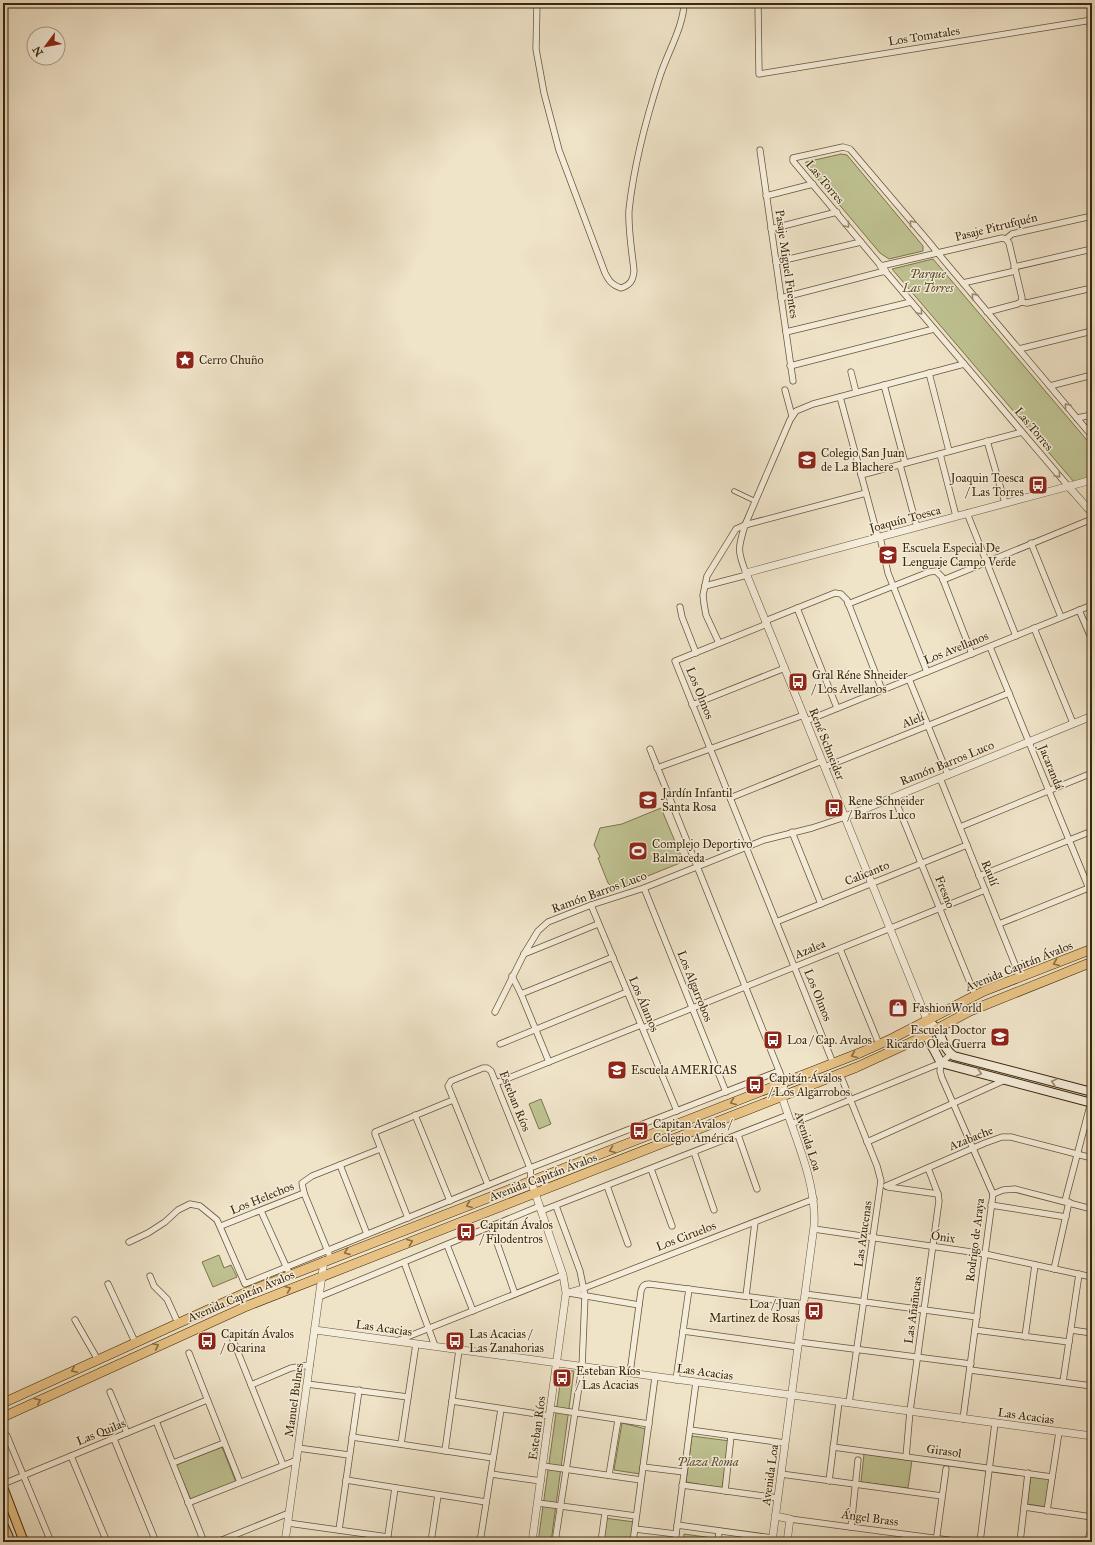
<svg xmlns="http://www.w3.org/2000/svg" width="1095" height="1545" viewBox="0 0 1095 1545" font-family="'IM FELL Great Primer',serif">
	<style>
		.green { fill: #bfc292; stroke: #7d744e }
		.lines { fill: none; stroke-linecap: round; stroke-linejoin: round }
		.pedestrian-casing { stroke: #685639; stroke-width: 5.5 }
		.minor-casing { stroke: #685639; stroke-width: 7 }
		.tertiary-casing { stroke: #685639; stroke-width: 8 }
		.secondary-casing { stroke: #3b2709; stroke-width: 10 }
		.primary-casing { stroke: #3b2709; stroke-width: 10 }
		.trunk-casing { stroke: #3b2709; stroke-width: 10 }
		.pedestrian { stroke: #f5eddb; stroke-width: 4 }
		.minor { stroke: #f5eddb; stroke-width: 5.5 }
		.tertiary { stroke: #f5eddb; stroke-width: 7 }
		.secondary { stroke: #f5eddb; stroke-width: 8 }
		.primary { stroke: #e8c284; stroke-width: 8 }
		.trunk { stroke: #e8c284; stroke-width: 9 }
		.oneway { stroke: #988a72 }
		.oneway2 { stroke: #896d40 }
		.labels { text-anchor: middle; stroke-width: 3; stroke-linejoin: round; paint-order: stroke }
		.street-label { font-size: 12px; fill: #3b2709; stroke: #f5eddb }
		.park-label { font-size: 12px; font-style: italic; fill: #5c4e2b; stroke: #f5eddb }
		.poi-label { font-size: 12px; fill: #3b2709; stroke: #f5eddb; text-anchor: start }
	</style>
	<rect width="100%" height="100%" fill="#efe3c8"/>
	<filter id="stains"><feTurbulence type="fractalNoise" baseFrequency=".005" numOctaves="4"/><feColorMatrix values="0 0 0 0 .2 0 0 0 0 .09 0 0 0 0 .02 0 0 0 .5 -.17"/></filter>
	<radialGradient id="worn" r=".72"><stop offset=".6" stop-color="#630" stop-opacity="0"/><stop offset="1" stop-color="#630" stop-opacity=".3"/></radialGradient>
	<g class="green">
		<path d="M841 154 847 155 923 246V251L889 259 880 253 805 164 806 162Z"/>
		<path d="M933 259 1092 446V477L1074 482 892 269Z"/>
		<path d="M661 808 682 858 680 863 613 890 610 885 608 883 598 858 600 857 594 845 600 828 622 824Z"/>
		<path d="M541 1099 551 1124 539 1129 529 1104Z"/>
		<path d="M219 1255 224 1268 231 1265 237 1277 213 1287 202 1262Z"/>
		<path d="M562 1370 574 1371 551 1542H538Z"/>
		<path d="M622 1423 646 1429 640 1474 614 1470Z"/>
		<path d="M692 1436 730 1441 722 1488 686 1482Z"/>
		<path d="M222 1447 236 1482 191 1500 176 1465Z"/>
		<path d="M864 1454 912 1460 908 1488 861 1482Z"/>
		<path d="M1031 1475 1050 1478 1046 1507 1027 1504Z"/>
		<path d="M604 1518 635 1522 632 1542H600Z"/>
		<path d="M684 1534 713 1538V1542H683Z"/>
	</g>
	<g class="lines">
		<g class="pedestrian-casing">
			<path id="pedestrian" d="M734 491 755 501"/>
		</g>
		<g class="minor-casing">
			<g id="minor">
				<path d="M537 3 536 49 544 93 559 150 605 273C609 281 612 285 621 288 630 285 633 281 634 271 632 251 628 230 629 210 634 164 646 119 660 76 667 54 684 25 684 3"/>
				<path d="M758 3 759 74 1092 20"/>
				<path d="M760 150 793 381"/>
				<path d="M766 196 813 184"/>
				<path d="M1092 216 1012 234 1006 239 1002 238 946 251C925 256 903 261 881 266L793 161V158L843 147 850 149 929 242C940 256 952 270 963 283L1092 436"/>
				<path d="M771 229 837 212"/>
				<path d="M1006 239 1009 243 1022 298 1021 302"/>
				<path d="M776 262 861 242"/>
				<path d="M1014 267 1092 249"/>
				<path d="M963 283 1015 271"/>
				<path d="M781 298 885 271 1068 486"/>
				<path d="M987 312 1017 304 1021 302 1027 303 1092 288"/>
				<path d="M786 332 911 302"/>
				<path d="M1019 349 1092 331"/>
				<path d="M790 366 934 329"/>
				<path d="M851 372 856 392"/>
				<path d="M929 373 949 451"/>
				<path d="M884 385 905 463"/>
				<path d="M1050 386 1092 375"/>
				<path d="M785 390 792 416"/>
				<path d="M840 397 878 537"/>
				<path d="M1077 418 1092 415"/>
				<path d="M987 441 1005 503"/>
				<path d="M940 454 956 516"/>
				<path d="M900 465 917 527"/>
				<path d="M861 475 1022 432"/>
				<path d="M967 513 1016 636"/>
				<path d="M880 537 888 573 927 672"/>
				<path d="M1031 543 1061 617"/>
				<path d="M746 573C737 550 738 548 745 525L790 420 796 411 813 404 964 364"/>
				<path d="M943 580 1092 519"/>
				<path d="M705 586 747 575"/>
				<path d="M848 604 929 572 936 571 942 577 972 654"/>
				<path d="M680 607 682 617 696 653"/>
				<path d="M797 608 837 708"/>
				<path d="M1079 610 1092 640"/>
				<path d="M765 621 835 593 841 594 847 600 882 690"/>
				<path d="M1034 628 1073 723"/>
				<path d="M719 643 706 615 704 604 703 595 707 576 736 529 745 525 866 493"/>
				<path d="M990 647 1092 896"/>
				<path d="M909 679 948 775"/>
				<path d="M692 705 785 668"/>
				<path d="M806 721 1092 605"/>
				<path d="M650 749 784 1083"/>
				<path d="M825 767 1009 693"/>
				<path d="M657 768 804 715"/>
				<path d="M940 778 1020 977"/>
				<path d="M894 797 975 995"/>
				<path d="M730 798 822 761"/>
				<path d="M960 827 1092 773"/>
				<path d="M792 832 821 904"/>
				<path d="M749 845 675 661 767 624"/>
				<path d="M746 847 833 1063"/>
				<path d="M979 876 1092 831"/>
				<path d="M644 888 726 1092"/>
				<path d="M591 905 677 1111"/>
				<path d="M776 922 967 845"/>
				<path d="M999 924 1091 887"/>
				<path d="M840 949 879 1044"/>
				<path d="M524 954 598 924"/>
				<path d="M512 976 521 994 549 1062"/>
				<path d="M521 994 613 957"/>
				<path d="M495 1012 524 954 538 931 548 922 591 905 644 888 764 840 812 828 845 817"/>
				<path d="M643 1028 985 890"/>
				<path d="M500 1044 627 992"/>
				<path d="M951 1054 941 1063 940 1071 942 1078 993 1194 963 1419"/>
				<path d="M840 1074 877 1166 881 1181 849 1403"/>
				<path d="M496 1083 641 1025"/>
				<path d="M415 1115 450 1201"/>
				<path d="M791 1124 941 1063"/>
				<path d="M738 1135 757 1189"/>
				<path d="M867 1142 1005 1080"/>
				<path d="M694 1152 714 1210"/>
				<path d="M340 1165 367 1234"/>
				<path d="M651 1169 672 1226"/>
				<path d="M488 1185 448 1086 451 1081 483 1068H487L491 1071 530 1168 531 1181"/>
				<path d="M607 1186 628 1244"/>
				<path d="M886 1186 985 1143 1002 1137H1011L1092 1158"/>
				<path d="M888 1187 938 1194"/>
				<path d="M993 1194 1003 1190 1015 1189 1092 1209"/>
				<path d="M1065 1201 1091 1102"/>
				<path d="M991 1205 1066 1217"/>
				<path d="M261 1211 290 1275"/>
				<path d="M541 1211 788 1115"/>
				<path d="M408 1218 375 1134V1132L453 1100"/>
				<path d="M221 1226 304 1193"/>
				<path d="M491 1226 515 1294"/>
				<path d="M814 1229 985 1254 1092 1277"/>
				<path d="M129 1242 148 1233 165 1222 178 1210 190 1204 200 1206 217 1220 245 1284 530 1168 779 1071"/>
				<path d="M447 1245 473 1311"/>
				<path d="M331 1259 304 1193 302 1183 312 1176 380 1149"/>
				<path d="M404 1262 435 1346"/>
				<path d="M1054 1269 1069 1202"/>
				<path d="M150 1276 154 1286 167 1299 178 1323"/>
				<path d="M108 1284 135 1342"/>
				<path d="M566 1293 584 1288 814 1199"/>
				<path d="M569 1293 639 1305"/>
				<path d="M805 1294 977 1317"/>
				<path d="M746 1296 755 1222"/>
				<path d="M319 1297 540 1206"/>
				<path d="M75 1320 98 1360"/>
				<path d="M975 1330 1069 1342"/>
				<path d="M1071 1330 1092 1333"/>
				<path d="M683 1331 798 1347"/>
				<path d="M231 1335 283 1465"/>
				<path d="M1025 1337 1035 1265"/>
				<path d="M397 1341 563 1275"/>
				<path d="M799 1342 971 1364"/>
				<path d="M189 1353 240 1482"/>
				<path d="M970 1370 1092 1386"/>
				<path d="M630 1373 641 1291C642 1286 645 1284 649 1284L804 1304"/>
				<path d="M676 1380 689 1289"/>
				<path d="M1063 1382 1079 1274"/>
				<path d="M307 1384 408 1397"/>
				<path d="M251 1385 291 1368 310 1365"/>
				<path d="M110 1392 127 1433"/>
				<path d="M452 1401 550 1416"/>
				<path d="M551 1409 649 1424"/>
				<path d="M156 1421 204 1542"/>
				<path d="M690 1430 785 1443"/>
				<path d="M7 1436 51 1542"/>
				<path d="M352 1437 493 1458"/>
				<path d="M114 1439 156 1542"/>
				<path d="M401 1444 416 1344"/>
				<path d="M833 1447 1052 1477"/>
				<path d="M298 1448 349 1455"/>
				<path d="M445 1451 459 1350"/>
				<path d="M71 1456 107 1542"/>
				<path d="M906 1457 910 1411 939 1201 938 1194 928 1168"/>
				<path d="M173 1463 224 1443"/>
				<path d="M543 1466 641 1480"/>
				<path d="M643 1467 684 1472"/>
				<path d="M491 1474 541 1481"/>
				<path d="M781 1474 942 1496"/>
				<path d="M609 1475 618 1420"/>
				<path d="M346 1480 486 1502"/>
				<path d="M829 1481 839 1402"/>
				<path d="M3 1484 207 1400"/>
				<path d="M682 1485 778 1498"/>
				<path d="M725 1491 731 1436"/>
				<path d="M188 1503 297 1460"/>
				<path d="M538 1503 636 1516"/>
				<path d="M1024 1507 1092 1517"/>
				<path d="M1047 1511 1059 1432"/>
				<path d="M790 1519 963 1542"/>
				<path d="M288 1523 388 1537"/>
				<path d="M677 1525 772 1538"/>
				<path d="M851 1527 858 1460"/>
				<path d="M635 1529 676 1534"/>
				<path d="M339 1530 359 1390"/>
				<path d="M217 1542 289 1513"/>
				<path d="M387 1542 395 1488"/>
				<path d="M431 1542 438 1495"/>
				<path d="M480 1542 501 1409"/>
				<path d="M555 1542 582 1367 585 1296 580 1271 556 1206"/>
				<path d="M601 1542 605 1513"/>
				<path d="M633 1542 655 1377"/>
				<path d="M675 1542 696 1382"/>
				<path d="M718 1542 719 1531"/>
				<path d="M936 1542 946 1469"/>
				<path d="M980 1542 995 1423"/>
				<path d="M1020 1542 1028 1473"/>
			</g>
		</g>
		<g class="tertiary-casing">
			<g id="tertiary">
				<path d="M881 266 885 271"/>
				<path d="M1068 486 1092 513"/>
				<path d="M845 817 1092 716"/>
				<path d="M927 1020 746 573 1092 480"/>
				<path d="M531 1181 563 1275 566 1293 532 1542"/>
				<path d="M315 1330 1092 1436"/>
				<path d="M775 1516 790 1519 787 1542"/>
				<path d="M285 1542 324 1261"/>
				<path d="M772 1542 814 1226C817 1183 795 1138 782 1097L784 1083"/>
				<path d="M1088 1542 1092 1527"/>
			</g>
		</g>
		<g class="secondary-casing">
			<g id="secondary">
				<path d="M927 1020 926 1035 941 1063 1092 1103"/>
				<path d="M933 1025C943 1034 942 1049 954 1056L1092 1092"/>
			</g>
		</g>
		<g class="primary-casing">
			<g id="primary">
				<path d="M3 1487 24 1542"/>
				<path d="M3 1524 11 1542"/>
			</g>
		</g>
		<g class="trunk-casing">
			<g id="trunk">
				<path d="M3 1403 247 1292 862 1052 893 1038 984 991 1092 949"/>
				<path d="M3 1417 247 1306 857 1067 918 1039 970 1011 1092 962"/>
			</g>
		</g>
		<use href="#pedestrian" class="pedestrian"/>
		<use href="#minor" class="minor"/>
		<use href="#tertiary" class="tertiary"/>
		<use href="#secondary" class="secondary"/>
		<use href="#primary" class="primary"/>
		<use href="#trunk" class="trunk"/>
	</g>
	<defs><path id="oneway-chevron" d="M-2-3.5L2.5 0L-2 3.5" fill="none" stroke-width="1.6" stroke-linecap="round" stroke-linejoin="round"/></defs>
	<g class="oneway">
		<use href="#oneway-chevron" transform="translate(912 223) rotate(-130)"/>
		<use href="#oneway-chevron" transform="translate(847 225) rotate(50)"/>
		<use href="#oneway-chevron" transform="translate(974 296) rotate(-130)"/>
		<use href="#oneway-chevron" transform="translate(920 312) rotate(50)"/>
		<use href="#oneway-chevron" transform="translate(1067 406) rotate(-130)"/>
		<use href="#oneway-chevron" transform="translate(1058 475) rotate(49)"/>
		<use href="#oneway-chevron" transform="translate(979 1073) rotate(15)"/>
		<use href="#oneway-chevron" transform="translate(1054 1082) rotate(-165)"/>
	</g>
	<g class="oneway2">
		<use href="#oneway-chevron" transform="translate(1056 963) rotate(159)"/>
		<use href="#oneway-chevron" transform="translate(854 1055) rotate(158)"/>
		<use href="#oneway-chevron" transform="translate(733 1102) rotate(159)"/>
		<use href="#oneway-chevron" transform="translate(612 1150) rotate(159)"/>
		<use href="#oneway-chevron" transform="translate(469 1205) rotate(159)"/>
		<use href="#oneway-chevron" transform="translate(410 1242) rotate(-21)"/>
		<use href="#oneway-chevron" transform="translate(347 1252) rotate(159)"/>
		<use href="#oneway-chevron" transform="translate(288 1289) rotate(-22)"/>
		<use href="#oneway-chevron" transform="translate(156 1346) rotate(-25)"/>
		<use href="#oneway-chevron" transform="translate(74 1370) rotate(155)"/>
		<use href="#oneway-chevron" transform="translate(38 1401) rotate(-25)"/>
	</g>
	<defs>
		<g id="sight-square" transform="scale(1)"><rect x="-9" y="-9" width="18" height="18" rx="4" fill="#8f2418" stroke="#f5eddb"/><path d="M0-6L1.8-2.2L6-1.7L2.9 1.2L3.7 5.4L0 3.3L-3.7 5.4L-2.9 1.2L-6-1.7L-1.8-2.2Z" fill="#fff"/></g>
		<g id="school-square" transform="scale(1)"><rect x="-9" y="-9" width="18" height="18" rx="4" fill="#8f2418" stroke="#f5eddb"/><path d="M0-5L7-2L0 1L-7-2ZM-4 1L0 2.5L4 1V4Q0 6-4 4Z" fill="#fff"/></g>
		<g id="bus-square" transform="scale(1)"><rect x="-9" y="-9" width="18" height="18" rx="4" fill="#8f2418" stroke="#f5eddb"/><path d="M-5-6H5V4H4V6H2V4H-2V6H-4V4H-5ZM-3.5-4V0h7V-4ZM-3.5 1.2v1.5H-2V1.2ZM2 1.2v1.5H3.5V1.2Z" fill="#fff"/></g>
		<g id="stadium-square" transform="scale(1)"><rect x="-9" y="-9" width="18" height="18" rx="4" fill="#8f2418" stroke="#f5eddb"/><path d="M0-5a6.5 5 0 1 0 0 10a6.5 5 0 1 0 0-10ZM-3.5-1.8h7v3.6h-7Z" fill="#fff"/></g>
		<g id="shop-square" transform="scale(1)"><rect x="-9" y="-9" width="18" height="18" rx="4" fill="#8f2418" stroke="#f5eddb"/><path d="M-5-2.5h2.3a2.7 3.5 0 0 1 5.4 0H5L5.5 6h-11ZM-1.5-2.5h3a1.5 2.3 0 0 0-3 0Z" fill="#fff"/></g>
	</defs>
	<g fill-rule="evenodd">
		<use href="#sight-square" x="185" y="360"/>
		<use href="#school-square" x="807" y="460"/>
		<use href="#bus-square" x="1038" y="485"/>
		<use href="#school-square" x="888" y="555"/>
		<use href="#bus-square" x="798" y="682"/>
		<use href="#school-square" x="648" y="800"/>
		<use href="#bus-square" x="834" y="808"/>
		<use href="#stadium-square" x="638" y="851"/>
		<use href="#shop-square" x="898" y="1008"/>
		<use href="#school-square" x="1000" y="1037"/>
		<use href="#bus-square" x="773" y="1040"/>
		<use href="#school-square" x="617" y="1070"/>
		<use href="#bus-square" x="755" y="1085"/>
		<use href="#bus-square" x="639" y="1131"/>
		<use href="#bus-square" x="466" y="1232"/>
		<use href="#bus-square" x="814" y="1311"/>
		<use href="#bus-square" x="207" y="1341"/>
		<use href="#bus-square" x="455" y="1341"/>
		<use href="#bus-square" x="562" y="1378"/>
	</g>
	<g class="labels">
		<g class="street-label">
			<text transform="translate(924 36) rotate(-9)" y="4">Los Tomatales</text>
			<text transform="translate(825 182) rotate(50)" y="4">Las Torres</text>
			<text transform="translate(996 227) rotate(-14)" y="4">Pasaje Pitrufquén</text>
			<text transform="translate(787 264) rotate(82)" y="4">Pasaje Miguel Fuentes</text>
			<text transform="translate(1034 429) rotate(50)" y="4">Las Torres</text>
			<text transform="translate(905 519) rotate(-15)" y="4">Joaquín Toesca</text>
			<text transform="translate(956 648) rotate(-22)" y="4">Los Avellanos</text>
			<text transform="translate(700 693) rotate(68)" y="4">Los Olmos</text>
			<text transform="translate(913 720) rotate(-22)" y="4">Alelí</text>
			<text transform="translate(827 744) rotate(68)" y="4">René Schneider</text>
			<text transform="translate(947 763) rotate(-22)" y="4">Ramón Barros Luco</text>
			<text transform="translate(1051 767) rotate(68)" y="4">Jacarandá</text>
			<text transform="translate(867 873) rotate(-22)" y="4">Calicanto</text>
			<text transform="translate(990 873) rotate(68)" y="4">Raulí</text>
			<text transform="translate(599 892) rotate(-20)" y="4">Ramón Barros Luco</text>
			<text transform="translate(945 892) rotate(68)" y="4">Fresno</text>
			<text transform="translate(810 949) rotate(-22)" y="4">Azalea</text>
			<text transform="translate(1019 966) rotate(-22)" y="4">Avenida Capitán Ávalos</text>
			<text transform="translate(695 986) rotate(68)" y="4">Los Algarrobos</text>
			<text transform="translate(818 995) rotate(68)" y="4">Los Olmos</text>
			<text transform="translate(644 1004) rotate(67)" y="4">Los Álamos</text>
			<text transform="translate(515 1101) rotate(68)" y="4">Esteban Ríos</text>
			<text transform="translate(971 1138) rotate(-22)" y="4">Azabache</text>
			<text transform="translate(808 1141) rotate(72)" y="4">Avenida Loa</text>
			<text transform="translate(543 1177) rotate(-21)" y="4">Avenida Capitán Ávalos</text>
			<text transform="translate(262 1198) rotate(-22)" y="4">Los Helechos</text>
			<text transform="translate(863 1234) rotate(-82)" y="4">Las Azucenas</text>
			<text transform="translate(686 1236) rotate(-21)" y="4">Los Ciruelos</text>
			<text transform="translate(943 1237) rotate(8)" y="4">Ónix</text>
			<text transform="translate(975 1240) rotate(-83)" y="4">Rodrigo de Araya</text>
			<text transform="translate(241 1296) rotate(-23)" y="4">Avenida Capitán Ávalos</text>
			<text transform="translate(913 1310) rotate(-82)" y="4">Las Añañucas</text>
			<text transform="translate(384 1328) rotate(8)" y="4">Las Acacias</text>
			<text transform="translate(705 1372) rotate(8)" y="4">Las Acacias</text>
			<text transform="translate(294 1400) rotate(-82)" y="4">Manuel Bulnes</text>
			<text transform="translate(1026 1416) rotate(8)" y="4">Las Acacias</text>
			<text transform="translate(537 1428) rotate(-82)" y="4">Esteban Ríos</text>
			<text transform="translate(101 1432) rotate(-22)" y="4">Las Quilas</text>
			<text transform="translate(944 1451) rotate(8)" y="4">Girasol</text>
			<text transform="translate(770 1475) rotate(-82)" y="4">Avenida Loa</text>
			<text transform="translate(870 1518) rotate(8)" y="4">Ángel Brass</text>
		</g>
		<g class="park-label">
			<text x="928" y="278">Parque<tspan x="928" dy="14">Las Torres</tspan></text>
			<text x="708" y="1466">Plaza Roma</text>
		</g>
		<g class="poi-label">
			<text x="199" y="364">Cerro Chuño</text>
			<text x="821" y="457">Colegio San Juan<tspan x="821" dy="14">de La Blachere</tspan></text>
			<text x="1024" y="482" text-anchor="end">Joaquin Toesca<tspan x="1024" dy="14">/ Las Torres</tspan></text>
			<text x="902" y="552">Escuela Especial De<tspan x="902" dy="14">Lenguaje Campo Verde</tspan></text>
			<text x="812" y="679">Gral Réne Shneider<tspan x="812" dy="14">/ Los Avellanos</tspan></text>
			<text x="662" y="797">Jardín Infantil<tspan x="662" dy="14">Santa Rosa</tspan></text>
			<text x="848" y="805">Rene Schneider<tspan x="848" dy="14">/ Barros Luco</tspan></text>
			<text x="652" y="848">Complejo Deportivo<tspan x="652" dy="14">Balmaceda</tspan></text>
			<text x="912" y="1012">FashionWorld</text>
			<text x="986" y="1034" text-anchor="end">Escuela Doctor<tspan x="986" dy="14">Ricardo Olea Guerra</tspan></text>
			<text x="787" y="1044">Loa / Cap. Avalos</text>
			<text x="631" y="1074">Escuela AMERICAS</text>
			<text x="769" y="1082">Capitán Ávalos<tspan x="769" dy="14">/ Los Algarrobos</tspan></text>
			<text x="653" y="1128">Capitan Avalos /<tspan x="653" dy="14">Colegio América</tspan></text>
			<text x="480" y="1229">Capitán Ávalos<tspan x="480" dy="14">/ Filodentros</tspan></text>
			<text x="800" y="1308" text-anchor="end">Loa / Juan<tspan x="800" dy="14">Martinez de Rosas</tspan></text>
			<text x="221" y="1338">Capitán Ávalos<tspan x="221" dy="14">/ Ocarina</tspan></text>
			<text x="469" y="1338">Las Acacias /<tspan x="469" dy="14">Las Zanahorias</tspan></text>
			<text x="576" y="1375">Esteban Ríos<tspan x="576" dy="14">/ Las Acacias</tspan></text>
		</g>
	</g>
	<rect width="1095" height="1545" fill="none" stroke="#efe3c8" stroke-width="16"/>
	<rect x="4" y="4" width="1087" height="1537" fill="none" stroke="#3b2709" stroke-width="2"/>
	<rect x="8" y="8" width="1079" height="1529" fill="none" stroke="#3b2709"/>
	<g transform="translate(46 46) rotate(238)"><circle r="19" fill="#f5eddb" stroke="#ab9e87"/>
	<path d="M0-3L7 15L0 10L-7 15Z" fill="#8f2418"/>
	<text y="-6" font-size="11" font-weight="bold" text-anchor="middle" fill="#3b2709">N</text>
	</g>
	<rect width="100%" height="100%" filter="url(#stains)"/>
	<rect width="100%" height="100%" fill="url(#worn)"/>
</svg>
